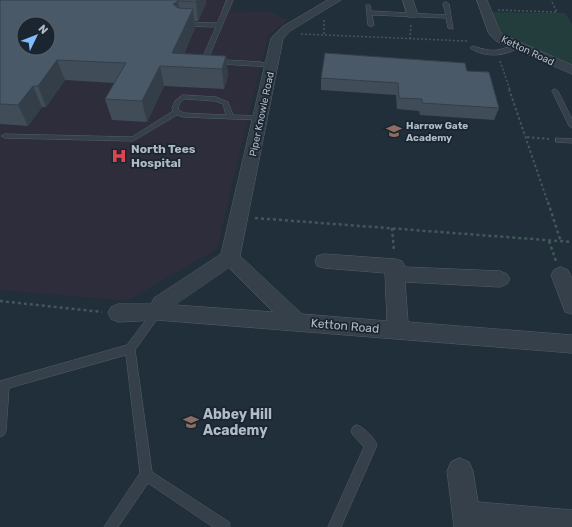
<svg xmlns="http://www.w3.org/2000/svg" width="572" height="527" viewBox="0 0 572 527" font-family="Rubik,sans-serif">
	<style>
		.medical { fill: #2d2d3c; fill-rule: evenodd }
		.green { fill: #233c3c }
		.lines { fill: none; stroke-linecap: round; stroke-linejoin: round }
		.lane-casing { stroke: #535e69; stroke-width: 1 }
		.street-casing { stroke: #535e69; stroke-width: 1 }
		.path-far2 { stroke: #415859; stroke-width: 1.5; stroke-dasharray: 2 2; stroke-linecap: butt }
		.path-far1 { stroke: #415859; stroke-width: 2; stroke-dasharray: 2.5 2.5; stroke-linecap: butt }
		.path { stroke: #415859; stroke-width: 2.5; stroke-dasharray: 3 3; stroke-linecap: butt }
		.lane { fill: #35404b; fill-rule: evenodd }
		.street { fill: #35404b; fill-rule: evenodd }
		.wall { fill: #404d59 }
		.shaded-wall { fill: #343e48 }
		.building { fill: #4a5967; stroke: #343e48; fill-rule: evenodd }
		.labels { text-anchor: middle; stroke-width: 3.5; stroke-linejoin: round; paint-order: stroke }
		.far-street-label { font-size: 10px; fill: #b0bbc7; stroke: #1a2530 }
		.far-poi-label { font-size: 10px; font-weight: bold; fill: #b0bbc7; stroke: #1a2530; text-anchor: start }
		.poi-label { font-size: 12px; font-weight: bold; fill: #b0bbc7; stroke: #1a2530; text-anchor: start }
		.street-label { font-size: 12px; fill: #b0bbc7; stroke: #1a2530 }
		.near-poi-label { font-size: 14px; font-weight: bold; fill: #b0bbc7; stroke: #1a2530; text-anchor: start }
	</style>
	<rect width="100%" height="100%" fill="#212f3b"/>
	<path class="medical" d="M0 0H235L232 11 271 12 288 20 269 35 261 64 217 249 127 301 0 290ZM24 24H48V48H24Z"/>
	<path class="green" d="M490 12 565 13 572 24V67L504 39Z"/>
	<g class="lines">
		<g class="lane-casing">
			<g id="lane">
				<path d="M227 0H233L208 59 261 62 273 65V67L204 63 201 61 216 27 184 26 181 24 184 22 217 23Z"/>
				<path d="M446 2 449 4 453 29 448 28 446 18 372 15 374 25 371 27 368 25 366 5H370L371 11 446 15 443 4Z"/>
				<path d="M517 44 520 46C507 57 484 58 470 48L473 46C495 53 496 51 517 44Z"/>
				<path d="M555 89 558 91 572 119V128L569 126 552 91Z"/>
				<path d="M183 95 216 97 228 102 233 115 260 116 263 118 260 120 183 117 177 115 133 141 5 138 1 136 5 134 132 137 173 111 172 108 175 101ZM185 99 215 101 223 104 226 115 184 113 180 111 178 108 180 103Z"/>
				<path d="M556 138 572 139V143L556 142Z"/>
				<path d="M157 308 160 309 162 312 160 315 135 350 152 472 229 522 230 527H213L148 483 118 527H104L140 473 126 355 9 388 6 431 4 435 0 437V381L127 345 154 309Z"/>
				<path d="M357 425C365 428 374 438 377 445L341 527H328L364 447 353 435 351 431 353 427Z"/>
			</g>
		</g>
		<g class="street-casing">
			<g id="street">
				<path d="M328 0H341L290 31 283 39 240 256 302 314 387 321 385 273 324 268 317 266 315 261 317 256 324 254 395 259 402 261 405 267 500 271 507 274 510 279 507 284 500 287 405 282 408 322 572 335V353L157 320 118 322 111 319 108 313 111 307 118 304H151L154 298 221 254 271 38 282 27ZM229 268 273 312 175 305Z"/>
				<path d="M403 0H413L418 15 416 17H408Z"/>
				<path d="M477 0H487L500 32 504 35 572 65V74L496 41 489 34Z"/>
				<path d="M561 267 568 270 572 279V314L565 312 551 275 554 270Z"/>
				<path d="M460 458 469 462 473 471 478 502 572 510V527H454L447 471 451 462Z"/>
			</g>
		</g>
		<g class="path-far2">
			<path d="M498 10 557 12 551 0"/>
			<path d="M324 20V35"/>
			<path d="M301 34 467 41"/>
			<path d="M410 39 411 23"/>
			<path d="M500 61 510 90"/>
		</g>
		<g class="path-far1">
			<path d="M509 89 548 203"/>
			<path d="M527 137 549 139"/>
		</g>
		<g class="path">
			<path d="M548 202 561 242"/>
			<path d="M255 218 572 242"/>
			<path d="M392 228 394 251"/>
			<path d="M549 241 556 261"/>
			<path d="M0 301 102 312"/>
		</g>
		<use href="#lane" class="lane"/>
		<use href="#street" class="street"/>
	</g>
	<g class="wall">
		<path d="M0 0H206V4L198 21H194L195 28 184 54 226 56 228 76 224 89 164 86 147 122 112 120 105 99 114 83 65 80 46 107H42L28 126 0 124Z"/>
		<path d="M467 71 499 108 494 120 420 115 419 111 397 109 396 95 321 90V78Z"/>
	</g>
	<g class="shaded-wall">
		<path d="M197 0H206V4L198 21 196 2Z"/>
		<path d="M178 1 181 20 173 4Z"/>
		<path d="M193 9 195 28 178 67 172 53Z"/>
		<path d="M226 56 228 76 224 89 222 69Z"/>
		<path d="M57 60 65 80 46 107 38 86Z"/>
		<path d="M160 66 164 86 147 122 142 101Z"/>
		<path d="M33 86 42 107 28 126 18 105Z"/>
	</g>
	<g class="building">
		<path d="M0 0H197L196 2 178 1 173 4 178 8 193 9 172 53 226 56 222 69 160 66 142 101 105 99 126 63 57 60 38 86H33L18 105 0 104ZM24 24H48V48H24Z"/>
		<path d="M325 53 465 63 467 71 489 72 499 108 422 103V99L399 98 398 83 321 78Z"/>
	</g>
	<defs>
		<g id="school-bare" transform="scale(1.2)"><path d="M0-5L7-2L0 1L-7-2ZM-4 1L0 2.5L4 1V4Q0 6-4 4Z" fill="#8d6e63" stroke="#1a2530" stroke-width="2.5" paint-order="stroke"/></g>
		<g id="hospital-bare" transform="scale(1.2)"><path d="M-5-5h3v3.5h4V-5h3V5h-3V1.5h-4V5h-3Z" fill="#e0444e" stroke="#1a2530" stroke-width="2.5" paint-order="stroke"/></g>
	</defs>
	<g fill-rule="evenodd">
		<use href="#school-bare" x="394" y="131"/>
		<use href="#hospital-bare" x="119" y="156"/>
		<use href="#school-bare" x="191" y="422"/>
	</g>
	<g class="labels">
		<g class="far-street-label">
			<text transform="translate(528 50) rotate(25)" y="4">Ketton Road</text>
			<text transform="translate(261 114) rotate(-78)" y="4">Piper Knowle Road</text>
		</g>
		<g class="far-poi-label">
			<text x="406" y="129">Harrow Gate<tspan x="406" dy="12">Academy</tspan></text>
		</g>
		<g class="poi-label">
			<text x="131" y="153">North Tees<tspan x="131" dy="14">Hospital</tspan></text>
		</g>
		<g class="street-label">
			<text transform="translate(345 326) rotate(5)" y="4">Ketton Road</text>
		</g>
		<g class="near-poi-label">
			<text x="203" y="419">Abbey Hill<tspan x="203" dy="16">Academy</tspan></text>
		</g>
	</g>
	<g transform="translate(36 36) rotate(47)"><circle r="19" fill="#1a2530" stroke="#56616c"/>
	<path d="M0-3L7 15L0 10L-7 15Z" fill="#80bdfc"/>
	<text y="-6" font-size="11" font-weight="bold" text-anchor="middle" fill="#b0bbc7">N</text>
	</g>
</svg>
